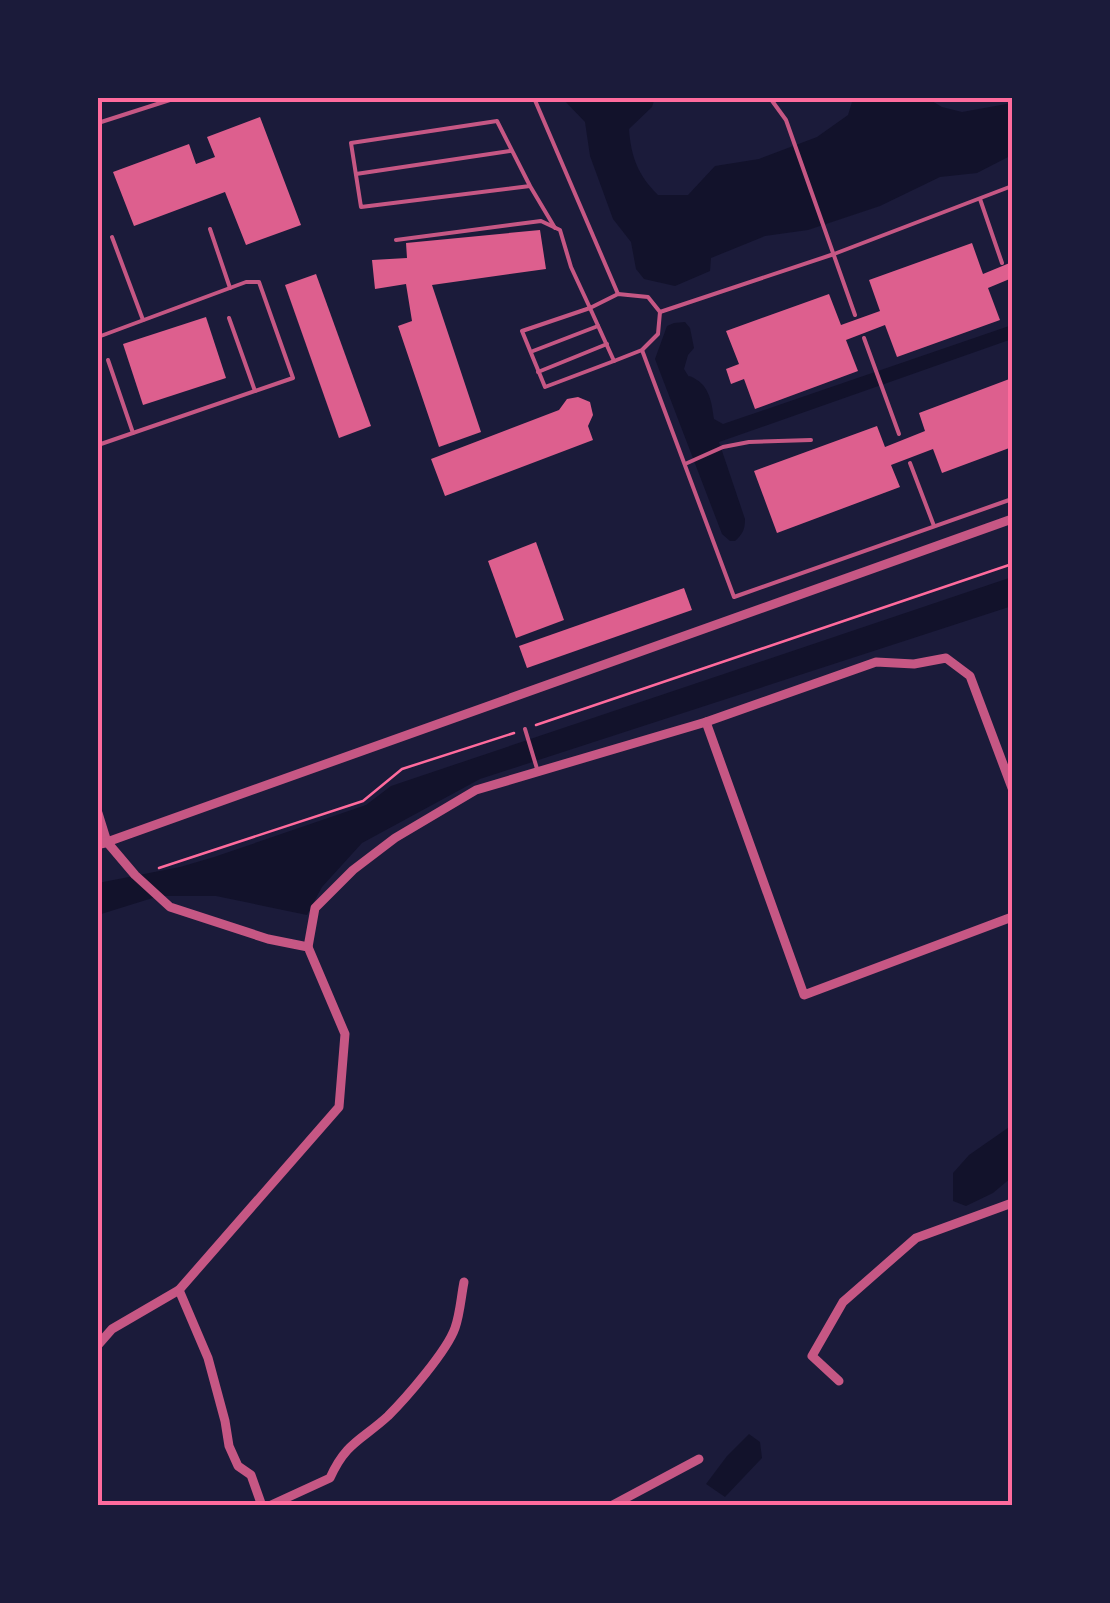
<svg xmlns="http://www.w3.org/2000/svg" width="1110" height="1603" viewBox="0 0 1110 1603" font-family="'Space Grotesk',sans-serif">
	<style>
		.water { fill: #12122b }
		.building { fill: #dd5f8e }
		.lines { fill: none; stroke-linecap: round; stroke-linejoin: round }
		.path { stroke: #ff6b9d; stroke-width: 2.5 }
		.service { stroke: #c65784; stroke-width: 4 }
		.minor { stroke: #c65784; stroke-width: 9 }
		.tertiary { stroke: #c65784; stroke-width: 10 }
		.neatline { fill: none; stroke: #ff6b9d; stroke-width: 4 }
	</style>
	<rect width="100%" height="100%" fill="#1b1b3a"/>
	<g class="water">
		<path d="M562 98H655L652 107 629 129C631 157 638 175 658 195H688L715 166 759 159 817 137 848 115 852 102 846 98H927L942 107 962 112 1012 103V155L977 173 940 177 880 206 808 230 765 236 711 258 710 271 675 286 644 279 636 269 631 242 613 219 590 156 585 122Z"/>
		<path d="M685 322 690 328 694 348 688 355 684 369C693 383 684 371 697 380 710 388 712 405 714 419L723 424 1012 325V339L719 442 745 519C745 529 743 534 735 541H730L722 534 655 359 667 326 674 323Z"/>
		<path d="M1012 577V606L480 779 362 843 322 887 307 915 216 896H159L98 915V883L180 867 214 857 366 805 391 786Z"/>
		<path d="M1012 1125 1011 1178 993 1193 966 1206 953 1201V1173L969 1155Z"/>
		<path d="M749 1434 760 1442 762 1458 725 1497 706 1484 727 1456Z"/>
	</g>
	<g class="building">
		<path d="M260 117 301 225 246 245 225 192 134 226 113 172 189 144 196 164 215 157 207 137Z"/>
		<path d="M540 230 546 269 432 285 481 432 439 447 398 326 412 321 406 284 375 289 372 260 407 258 406 243Z"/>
		<path d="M972 243 983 274 1012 262V278L988 288 1000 320 897 357 885 325 846 340 858 371 755 409 744 379 731 384 726 369 739 364 726 331 829 294 841 325 880 311 869 280Z"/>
		<path d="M316 274 371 426 339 438 285 285Z"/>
		<path d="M206 317 226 378 143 405 123 344Z"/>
		<path d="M1012 378V447L942 473 933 449 891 465 900 487 777 533 754 471 877 426 885 447 925 431 919 413Z"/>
		<path d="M578 397 590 402 593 415 588 426 593 440 445 496 431 459 559 410 567 399Z"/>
		<path d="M536 542 564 620 516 638 488 561Z"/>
		<path d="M684 588 692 610 527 668 519 646Z"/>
	</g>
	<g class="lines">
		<g class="path">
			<path d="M536 725 1012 564"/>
			<path d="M159 868 363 801 402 769 514 733"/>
		</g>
		<g class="service">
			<path d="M534 98 618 294"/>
			<path d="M770 98 786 120 855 315"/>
			<path d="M98 123 176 98"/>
			<path d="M356 174 510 151"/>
			<path d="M530 186 497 121 351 143 361 207 530 186 555 228"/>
			<path d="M980 199 1002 263"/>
			<path d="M210 229 230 288"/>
			<path d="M112 237 143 320"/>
			<path d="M396 240 541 221 560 230 571 267 590 308 522 331 545 387 614 361"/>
			<path d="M1010 282 1012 290"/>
			<path d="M618 294 648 297 660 312 658 334 642 350 614 361 590 308Z"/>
			<path d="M660 312 834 254 1012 186"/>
			<path d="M229 318 255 391"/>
			<path d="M98 337 246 282H259L293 378 98 445"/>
			<path d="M864 338 899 434"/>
			<path d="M642 350 734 597 1012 499"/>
			<path d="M533 351 598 326"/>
			<path d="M108 360 133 433"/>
			<path d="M538 372 607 344"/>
			<path d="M910 463 934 526"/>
			<path d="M685 464 723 447 749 442 811 440"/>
			<path d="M525 729 538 772"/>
		</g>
		<g class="minor">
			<path d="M706 722 804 995 1012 917"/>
			<path d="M98 813 107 842 135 875 170 907 268 939 308 947 345 1034 339 1107 179 1290 112 1329 98 1345"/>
			<path d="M107 842 1012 519"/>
			<path d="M308 947 315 908 353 870 395 838 476 790 706 722 876 662 914 664 946 658 970 676 1012 788"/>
			<path d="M179 1290 208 1358 225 1421 229 1446 238 1466 251 1475 262 1506"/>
			<path d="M839 1381 812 1356 843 1302 916 1238 1012 1203"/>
			<path d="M269 1506 330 1478C346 1442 362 1440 388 1416 406 1398 447 1351 455 1328 460 1314 461 1297 464 1282"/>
			<path d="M611 1506 699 1459"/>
		</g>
		<path class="tertiary" d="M98 844 107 842"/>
	</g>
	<rect width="1110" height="1603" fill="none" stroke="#1b1b3a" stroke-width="200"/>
	<rect x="100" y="100" width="910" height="1403" class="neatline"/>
</svg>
